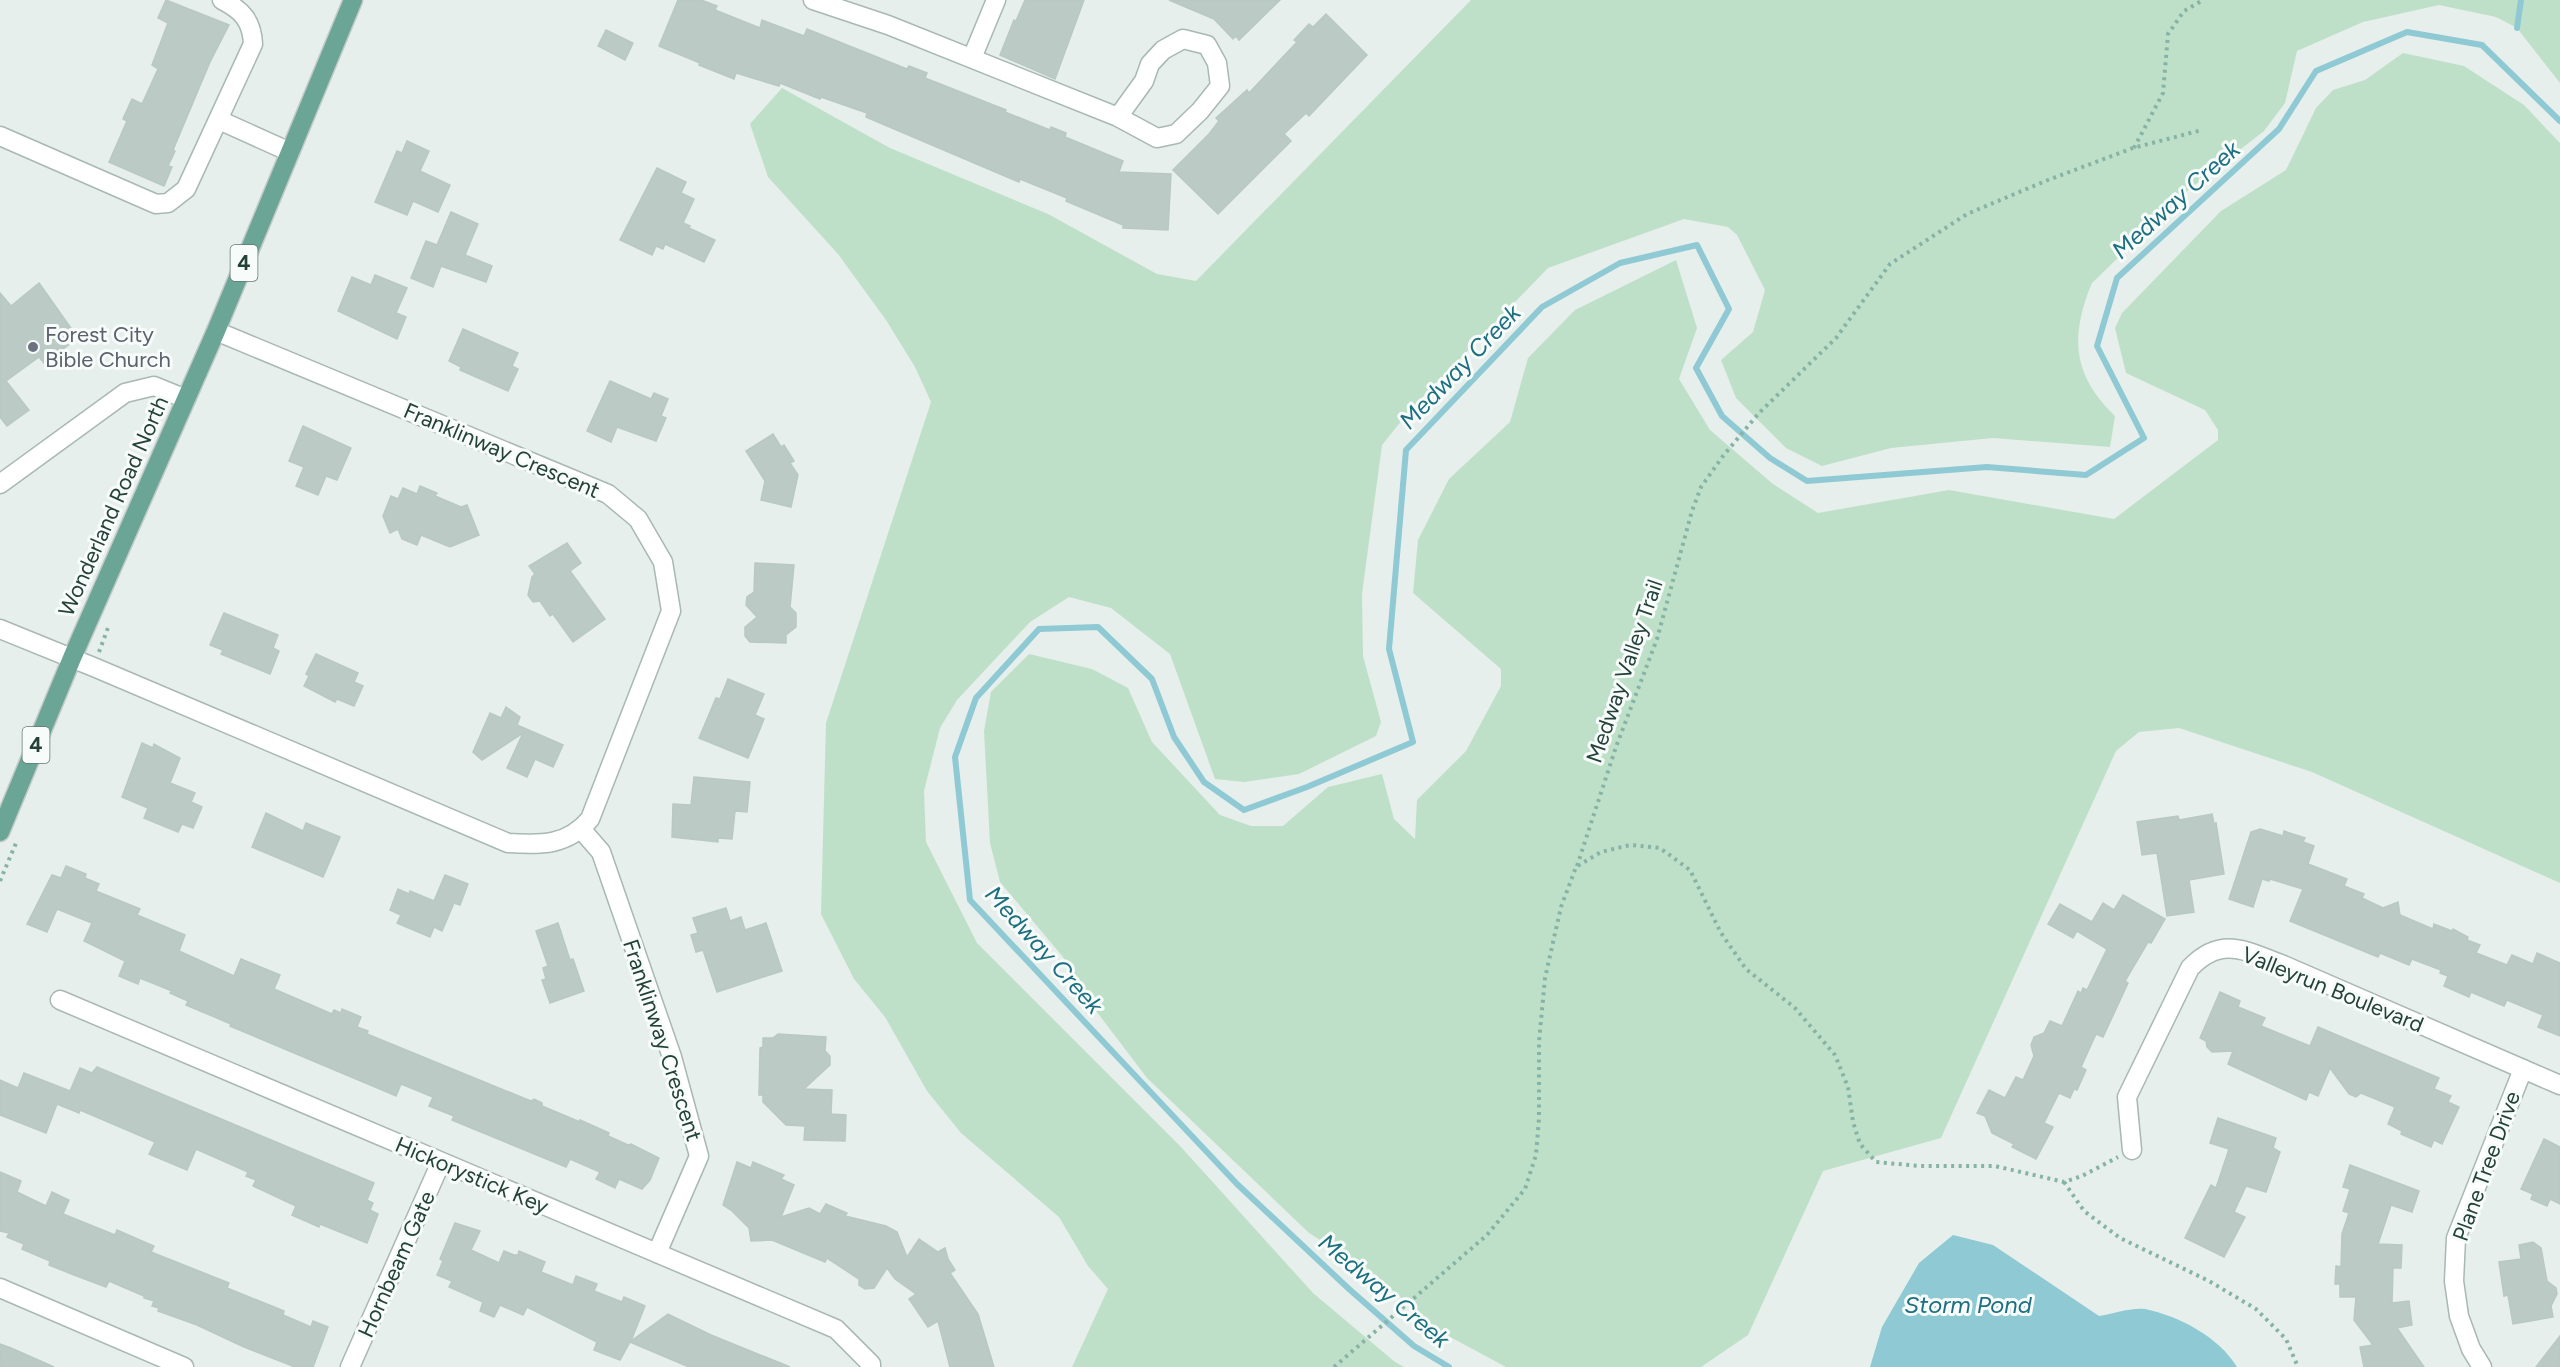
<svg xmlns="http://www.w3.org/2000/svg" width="2560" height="1367" viewBox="0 0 2560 1367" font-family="Figtree,sans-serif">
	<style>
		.green { fill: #bfe0c8 }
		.water { fill: #8ec9d4 }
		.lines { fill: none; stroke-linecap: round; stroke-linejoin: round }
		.stream { stroke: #8ec9d4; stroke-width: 6 }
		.building { fill: #bbcac4; stroke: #b8c9c2; stroke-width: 1.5 }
		.minor-casing { stroke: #a8b8b2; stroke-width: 21 }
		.major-casing { stroke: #c2cac8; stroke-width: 21 }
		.path { stroke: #86b3a5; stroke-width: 4; stroke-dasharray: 3 4.5; stroke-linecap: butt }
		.minor { stroke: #fff; stroke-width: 18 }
		.major { stroke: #6aa596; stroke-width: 18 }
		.worship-dot { fill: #6b7280; stroke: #f7fbf9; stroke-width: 2 }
		.labels { text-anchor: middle; stroke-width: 6; stroke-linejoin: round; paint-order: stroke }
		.shield { fill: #f7fbf9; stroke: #637a73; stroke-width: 1.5 }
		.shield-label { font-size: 21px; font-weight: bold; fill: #24423a }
		.worship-label { font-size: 22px; fill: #5b616d; stroke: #f7fbf9; text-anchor: start }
		.street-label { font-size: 22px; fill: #24423a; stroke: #f7fbf9 }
		.water-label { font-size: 24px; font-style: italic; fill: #1c6f80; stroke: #f7fbf9 }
	</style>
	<rect width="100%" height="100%" fill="#e6efeb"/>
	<g class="green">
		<path d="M1471 0H2560V83L2517 28 2496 17 2439 5 2363 22 2297 51 2285 103 2264 131 2187 191 2092 283C2070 336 2072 375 2115 416L2110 447 1993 438 1891 448 1822 466 1786 448 1736 398 1721 360 1753 332 1765 290 1737 235 1728 227 1684 219 1548 268 1411 409 1382 445 1362 594 1363 656 1381 722 1376 736 1299 774 1244 782 1215 779 1170 654 1111 608 1069 597 1030 622 957 700 940 728 924 791 926 842 977 943 1181 1147 1313 1293 1395 1362 1404 1367H1072L1108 1289 1088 1266 1059 1217 961 1133 927 1091 885 1017 854 979 821 914 826 723 931 402 915 367 886 320 838 254 768 177 750 124 782 88 890 148 1048 214 1157 274 1196 281Z"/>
		<path d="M2403 53 2464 66 2524 105 2560 143V883L2312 772 2179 728 2139 732 2116 751 1941 1138 1823 1171 1748 1335 1701 1367H1506L1441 1332 1370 1271 1309 1233 1147 1078 1081 991 1063 957 1000 882 990 843 984 731 991 692 1029 654 1092 669 1128 688 1152 742 1220 815 1251 826H1283L1328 787 1382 774 1394 819 1415 839 1417 800 1466 751 1501 686V669L1413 593 1418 540 1449 479 1510 422 1528 358 1575 310 1676 260 1697 328 1679 379 1710 430 1773 484 1818 513 1949 490 2114 519 2218 440V430L2205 410 2126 373 2115 328 2122 313 2221 211 2286 170 2316 108 2333 90 2365 80Z"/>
	</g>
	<path class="water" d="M1953 1235 1993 1245 2099 1316C2112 1314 2132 1307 2145 1309 2179 1316 2219 1337 2237 1367H1870L1882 1327 1919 1263Z"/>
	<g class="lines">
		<g class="stream">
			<path d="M2517 28 2521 0"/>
			<path d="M1449 1367 1414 1346 1349 1289 1237 1184 970 900 955 757 976 698 1039 629 1098 627 1152 679 1174 737 1204 782 1244 810 1307 787 1413 742 1389 649 1406 450 1542 307 1620 263 1697 245 1729 309 1696 368 1722 416 1770 458 1807 481 1987 467 2086 475 2144 438 2097 346 2117 278 2279 129 2316 71 2407 32 2482 45 2560 121"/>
		</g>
	</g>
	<g class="building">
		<path d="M166 0 229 25 210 62 173 150 175 151 168 166 172 167 164 186 109 162 127 121 123 119 132 99 142 104 158 69 152 65 168 23 158 18Z"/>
		<path d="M678 0H701L717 6 715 10 760 28 762 20 804 36 807 29 907 69 909 66 927 73 925 78 1006 110 1005 112 1050 130 1051 127 1066 133 1065 137 1123 161 1119 172 1171 174 1168 230 1123 228V225L1066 201 1067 198 1020 179 1019 182 866 117 867 113 821 97 820 99 780 83 779 86 736 73 734 79 699 65 700 63 659 46Z"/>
		<path d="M1025 0H1084L1055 79 1000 55 1014 20 1016 21Z"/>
		<path d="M1169 0H1280L1239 40 1236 36 1233 39 1214 19Z"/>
		<path d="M1326 14 1367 55 1309 116 1306 113 1284 134 1291 141 1218 214 1173 170 1209 134 1219 121 1216 118 1247 90 1249 93 1297 42 1294 40 1309 24 1313 27Z"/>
		<path d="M606 30 633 43 625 60 598 46Z"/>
		<path d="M407 141 429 151 420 171 450 185 438 212 413 201 407 215 375 202 397 151 402 153Z"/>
		<path d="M657 168 686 182 681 193 694 199 683 223 690 226 689 228 715 240 704 262 665 244 663 249 656 246 652 255 620 240Z"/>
		<path d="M451 212 478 224 465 255 492 266 486 282 441 266 433 287 411 278 426 241 437 245Z"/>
		<path d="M375 275 407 288 396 313 406 317 397 339 338 311 352 277 371 285Z"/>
		<path d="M39 283 78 338 44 363 39 357 6 381 29 410 7 426 0 417V293L11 306Z"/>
		<path d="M463 329 518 353 512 366 518 369 508 391 460 370 461 367 449 361Z"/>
		<path d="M610 381 651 399 654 393 668 399 661 416 666 418 656 441 617 427 611 442 587 431Z"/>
		<path d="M303 426 351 448 337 480 326 476 318 495 296 486 304 467 289 461Z"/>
		<path d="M773 434 781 447 784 445 794 461 790 463 798 475 791 507 761 500 765 481 746 451Z"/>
		<path d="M420 486 437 493 435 496 461 507 467 505 479 535 450 547 421 535 417 545 402 539 398 529 390 533 383 516 391 496 398 499 403 488 417 494Z"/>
		<path d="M567 543 581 563 570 571 605 619 573 642 553 614 550 616 540 601 533 602 528 595 532 577 535 574 529 566Z"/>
		<path d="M755 563 794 565 790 607 796 613V627L786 635V643L750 642 745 636V627L757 617 746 605 747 597 754 592Z"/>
		<path d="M224 613 278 635 273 648 279 651 270 674 221 654 223 650 210 645Z"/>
		<path d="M316 654 358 673 354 682 363 686 354 706 337 699 335 702 304 686 309 676 306 674Z"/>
		<path d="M728 679 764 694 755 715 764 719 748 758 699 738 716 698 720 699Z"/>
		<path d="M506 707 520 717 517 725 563 745 553 767 535 759 527 777 507 768 523 733 482 760 473 752 490 713 501 718Z"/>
		<path d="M142 743 153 748 154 744 180 758 170 783 195 793 191 802 202 807 193 828 182 824 178 832 144 818 148 808 122 797Z"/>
		<path d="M694 777 750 782 747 812 735 811 732 839 718 838V842L672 837 673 804 691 805Z"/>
		<path d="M266 813 303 831 306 823 340 837 323 877 252 847Z"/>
		<path d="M2212 814 2214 824 2216 823 2224 874 2189 880 2194 912 2167 916 2157 853 2142 855 2137 822 2178 816 2179 820Z"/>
		<path d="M2260 829 2283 836 2284 831 2305 838 2303 842 2314 846 2308 864 2347 879 2344 886 2364 894 2362 898 2383 908 2398 902 2400 915 2433 929 2434 924 2452 931 2453 929 2468 937 2467 940 2480 945 2476 953 2507 965 2512 955 2533 964 2537 953 2560 963V1036L2538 1027 2543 1015 2507 1000 2504 1006 2471 992 2469 997 2444 986 2448 976 2440 973 2441 970 2412 959 2409 965 2380 953 2378 957 2290 921 2303 889 2270 879 2269 881 2262 879 2253 907 2229 899 2251 832Z"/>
		<path d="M66 866 86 874 85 878 99 884 96 891 140 909 137 915 185 935 179 951 234 976 241 959 280 975 274 989 332 1014 334 1010 341 1013 342 1009 361 1017 357 1027 368 1031 367 1034 521 1097 531 1101 534 1099 542 1103V1106L580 1122V1120L609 1133 608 1136 628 1145 631 1144 659 1158 650 1180 642 1189 619 1179 615 1188 596 1179 600 1172 570 1159 566 1167 452 1120 454 1116 429 1106 433 1097 401 1084 396 1096 387 1092 230 1026 231 1024 186 1005 188 1001 170 993 172 991 140 978 138 984 119 976 125 961 84 941 92 923 57 909 47 932 27 924 52 875 61 878Z"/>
		<path d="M445 875 468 884 460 905 454 903 442 931 434 927 430 937 397 923 401 915 390 910 398 889 409 894 410 891 434 901Z"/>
		<path d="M2123 895 2165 919 2151 943 2148 942 2125 981 2128 983 2103 1037 2096 1034 2081 1067 2086 1070 2077 1090 2074 1089 2070 1098 2059 1093 2044 1123 2053 1127 2036 1159 2012 1147 2014 1144 1992 1133 1985 1116 1977 1113 1989 1090 2005 1098 2016 1077 2023 1080 2034 1056 2031 1045 2034 1037 2044 1033 2050 1021 2062 1026 2078 991 2081 993 2083 988 2087 990 2107 949 2077 931 2073 938 2048 924 2060 904 2092 922 2103 903 2114 910Z"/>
		<path d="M726 908 730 921 741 917 745 930 766 923 782 971 717 992 703 950 696 952 691 935 698 933 693 918Z"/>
		<path d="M558 923 570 960 573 959 584 991 550 1003 542 980 546 979 543 968 548 966 536 931Z"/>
		<path d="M2220 992 2240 1001 2238 1007 2265 1018 2261 1026 2310 1046 2318 1027 2439 1078 2434 1089 2451 1096 2448 1102 2459 1107 2442 1144 2434 1140 2431 1147 2401 1134 2402 1131 2388 1124 2395 1107 2361 1093 2356 1097 2349 1094 2330 1068 2318 1096 2309 1092 2306 1100 2228 1064 2233 1051 2212 1052 2207 1047 2206 1041 2200 1038Z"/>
		<path d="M778 1034 826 1037 825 1051 830 1056V1065L804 1089 832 1090 831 1114 846 1115 845 1141 804 1140 805 1126 786 1125 763 1102V1095H759L760 1048 763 1047V1038H773Z"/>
		<path d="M97 1067 374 1183 367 1200 373 1203 370 1210 378 1214 367 1243 320 1224 319 1227 292 1215 296 1206 253 1186 256 1180 246 1176 248 1172 196 1149 187 1170 149 1154 155 1142 80 1110 79 1113 57 1104 46 1133 0 1115V1080L18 1088 24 1073 70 1091 80 1068 92 1073Z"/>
		<path d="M2218 1118 2276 1138 2273 1148 2280 1152 2266 1192 2246 1186 2234 1212 2245 1217 2224 1257 2185 1238 2211 1185 2216 1188 2229 1149 2210 1143Z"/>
		<path d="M2544 1139 2560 1147V1204L2550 1199 2547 1206 2531 1199 2533 1194 2521 1189Z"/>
		<path d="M737 1162 751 1168 753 1162 784 1175 781 1179 794 1185 781 1217 809 1208 820 1214 826 1204 847 1213 845 1216 886 1226 897 1232 907 1257 919 1239 938 1252 945 1248 948 1259 955 1270 950 1273 978 1314 994 1367H950L938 1321 928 1327 909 1299 916 1294 895 1279 887 1268 874 1288 865 1289 859 1285V1279L827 1258 825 1262 772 1240 751 1241 749 1228 732 1211 723 1205Z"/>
		<path d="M2350 1165 2419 1191 2412 1212 2391 1205 2378 1244 2402 1245 2401 1268H2393L2392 1303 2409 1301 2412 1325 2397 1328 2424 1367H2364L2360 1347 2373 1345 2354 1320 2356 1297H2340V1284H2335L2336 1266 2341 1267 2342 1234 2349 1213 2343 1211 2350 1189 2343 1187Z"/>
		<path d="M0 1172 21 1181 17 1192 46 1206 52 1192 69 1200 63 1214 115 1235 117 1230 154 1246 151 1252 229 1283 227 1288 284 1311 283 1315 311 1327 313 1321 328 1327 313 1367H295L244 1347 197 1325 158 1311 159 1308 152 1306 154 1301 144 1298V1296L109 1281 106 1287 74 1275 49 1265 50 1261 22 1249 24 1244 7 1237 9 1233 0 1231Z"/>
		<path d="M455 1223 480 1231 471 1250 499 1263 504 1251 514 1255H518L519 1251 545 1262 541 1272 573 1285 576 1276 597 1284 594 1291 622 1302 624 1297 645 1306 631 1341 668 1314 711 1335 790 1367H689L630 1342 620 1360 594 1350 597 1342 527 1307 523 1315 500 1305 494 1317 480 1311 483 1302 449 1287 452 1281 437 1275 443 1261 440 1259Z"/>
		<path d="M2533 1242 2541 1248 2547 1281 2556 1288 2557 1294 2551 1306 2553 1317 2513 1324 2508 1295 2504 1296 2499 1262 2521 1259 2519 1245Z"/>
		<path d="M2560 1336V1367H2536Z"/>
		<path d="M0 1344 11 1348 54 1367H0Z"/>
	</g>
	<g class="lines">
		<g class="minor-casing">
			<g id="minor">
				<path d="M813 0 888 25 1118 117 1157 138 1176 134 1200 111 1220 86 1217 63 1207 45 1183 39 1163 50 1150 64 1144 81 1118 117"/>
				<path d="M972 58 996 0"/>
				<path d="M219 120 290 152"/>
				<path d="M0 136 156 204 168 203 186 189 253 44C252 21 242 10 222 0"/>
				<path d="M0 484 125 393 154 386 186 399"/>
				<path d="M0 629 96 668 508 843C541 845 567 846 590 819L671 611 663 562 638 519 608 494 216 331"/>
				<path d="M581 829 601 852 672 1057 699 1156 657 1253"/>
				<path d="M60 1000 836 1329 871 1364V1367"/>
				<path d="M2132 1150 2127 1097 2190 968C2221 935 2246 951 2281 964L2560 1085"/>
				<path d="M0 1288 184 1367"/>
				<path d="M350 1367 441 1162"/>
				<path d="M2482 1367 2471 1349 2459 1316 2454 1281 2456 1238 2523 1069"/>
			</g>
		</g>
		<g class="major-casing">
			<path id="major" d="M0 832 72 658 216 331 353 0"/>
		</g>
		<g class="path">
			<path d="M2134 148 2163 93 2168 34 2184 11 2203 0"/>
			<path d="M99 652 109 625"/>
			<path d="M1577 866 1616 747 1657 639 1692 511 1701 487 1723 456 1759 413 1836 338 1890 264 1967 214 2048 180 2133 148 2202 130"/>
			<path d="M0 881 16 843"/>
			<path d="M2064 1182 2084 1211 2120 1238 2209 1281 2256 1309 2286 1339 2298 1367"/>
			<path d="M1334 1367 1487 1235 1525 1189 1536 1155 1539 1118V1042L1545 978 1561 907 1576 867 1601 852 1630 845 1660 848 1690 870 1721 933 1746 969 1795 1008 1835 1055 1848 1087 1853 1122 1860 1144 1876 1162 1920 1166H1995L2064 1182 2082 1176 2118 1157"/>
		</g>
		<use href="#minor" class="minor"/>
		<use href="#major" class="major"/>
	</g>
	<circle class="worship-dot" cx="33" cy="347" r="6"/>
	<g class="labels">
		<g class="shield">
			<rect x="230.5" y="245" width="27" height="36" rx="4.5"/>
			<rect x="22.5" y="727" width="27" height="36" rx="4.5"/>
		</g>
		<g class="shield-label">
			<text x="244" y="270">4</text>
			<text x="36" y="752">4</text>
		</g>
		<g class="worship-label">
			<text x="45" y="342">Forest City<tspan x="45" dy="25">Bible Church</tspan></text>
		</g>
		<g class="street-label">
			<text transform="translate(502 450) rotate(23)" y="8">Franklinway Crescent</text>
			<text transform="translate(113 506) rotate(-66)" y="8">Wonderland Road North</text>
			<text transform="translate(1624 671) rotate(-71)" y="8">Medway Valley Trail</text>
			<text transform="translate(2333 989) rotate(22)" y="8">Valleyrun Boulevard</text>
			<text transform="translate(663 1040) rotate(72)" y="8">Franklinway Crescent</text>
			<text transform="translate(2486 1166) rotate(-70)" y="8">Plane Tree Drive</text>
			<text transform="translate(472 1175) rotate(23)" y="8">Hickorystick Key</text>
			<text transform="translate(396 1264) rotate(-66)" y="8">Hornbeam Gate</text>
		</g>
		<g class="water-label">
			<text transform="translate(2176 200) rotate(-42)" y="8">Medway Creek</text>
			<text transform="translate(1460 367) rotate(-46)" y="8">Medway Creek</text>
			<text transform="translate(1044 950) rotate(48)" y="8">Medway Creek</text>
			<text transform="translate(1384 1291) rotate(40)" y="8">Medway Creek</text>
			<text x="1968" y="1313">Storm Pond</text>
		</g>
	</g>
</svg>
